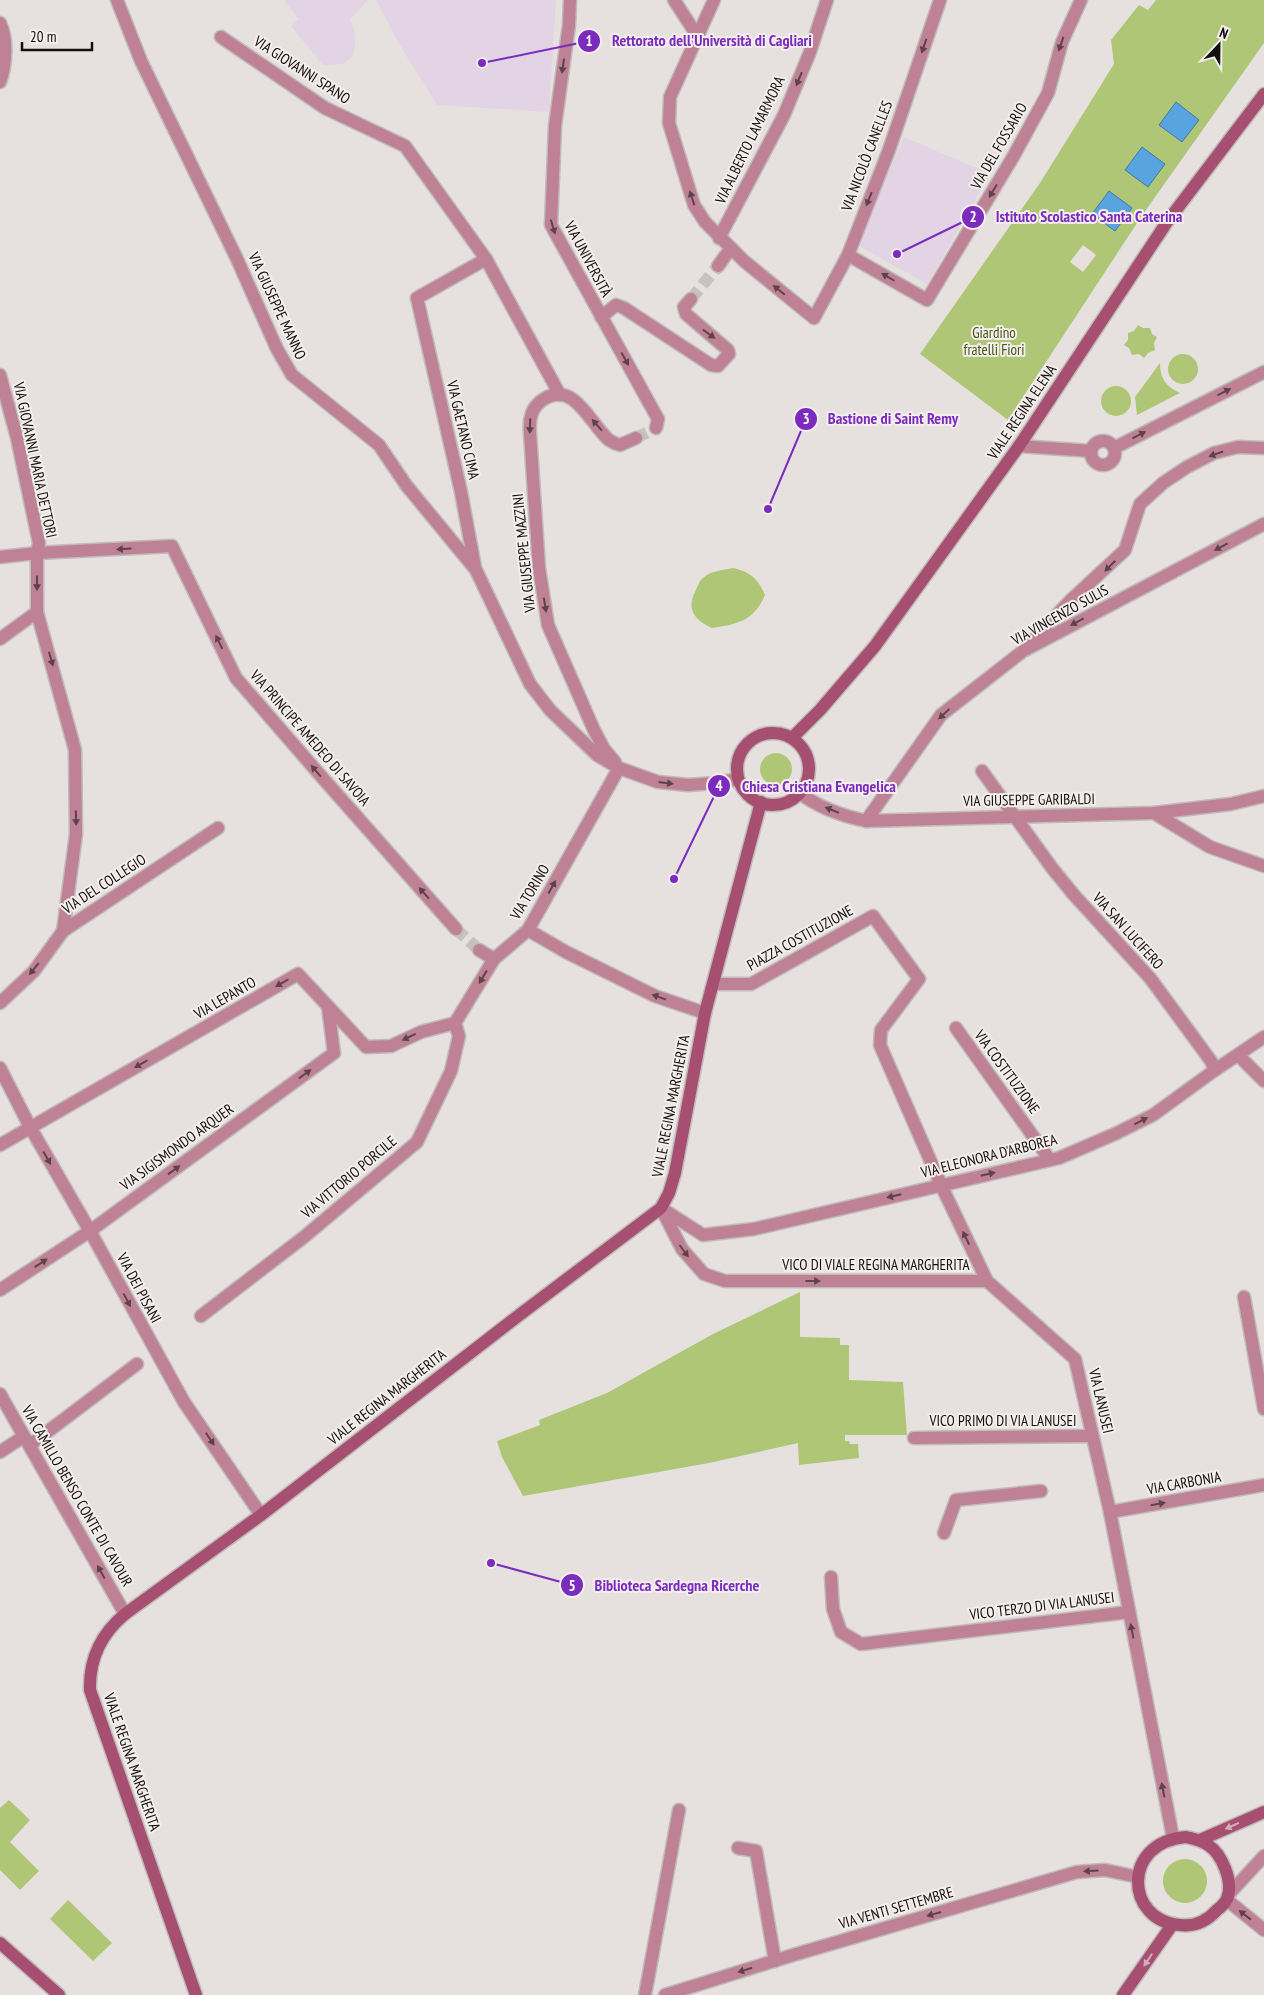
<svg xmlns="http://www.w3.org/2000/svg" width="1264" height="1995" viewBox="0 0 1264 1995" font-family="'PT Sans Narrow',sans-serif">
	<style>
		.education { fill: #e2d3e5 }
		.green { fill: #aec676; fill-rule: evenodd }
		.water { fill: #57a4e1; stroke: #4278a2 }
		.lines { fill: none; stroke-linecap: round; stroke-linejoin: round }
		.street-tunnel { stroke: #c6c2c0; stroke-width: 12; stroke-dasharray: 12 6; stroke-linecap: butt }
		.lane-casing { stroke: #c0bbba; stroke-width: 15 }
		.street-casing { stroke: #c0bbba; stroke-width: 15 }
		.secondary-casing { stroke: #c0bbba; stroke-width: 15 }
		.lane { stroke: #be8196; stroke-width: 12 }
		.street { stroke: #be8196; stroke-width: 12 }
		.secondary { stroke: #a74f71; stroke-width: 12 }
		.oneway { fill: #5f434c }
		.oneway2 { fill: #d5aebb }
		.labels { text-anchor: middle; stroke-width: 4; stroke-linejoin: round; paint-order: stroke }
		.street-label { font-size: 15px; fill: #12100f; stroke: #f4eeec }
		.park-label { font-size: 15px; fill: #465516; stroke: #f4eeec }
		.leader { fill: none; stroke: #7b2cbf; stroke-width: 2 }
		.callout-dot { fill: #7b2cbf; stroke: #f4eeec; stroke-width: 2 }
		.mark-label { font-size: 15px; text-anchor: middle; font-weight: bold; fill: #fff }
		.callout-label { font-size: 16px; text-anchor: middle; font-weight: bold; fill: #7b2cbf; stroke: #f4eeec; stroke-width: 4; stroke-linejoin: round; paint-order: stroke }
	</style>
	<rect width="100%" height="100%" fill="#e6e1df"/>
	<g class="education">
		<path d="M284 0H368L350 19 354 29 355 45 354 54 349 60 342 64 323 65 291 26 298 19Z"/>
		<path d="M376 0H556L549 112 437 105 398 42Z"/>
		<path d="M904 137 990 174 927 284 857 245Z"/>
	</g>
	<g class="green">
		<path d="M1156 0H1264V43L1141 217 1008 420 920 354 1040 183 1114 64 1111 40 1139 5 1148 10ZM1083 245 1096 255 1083 272 1070 262Z"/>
		<path d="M1138 325 1143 328H1150L1152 334 1157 337 1154 343 1155 350 1148 353 1144 358 1139 354 1132 355 1129 348 1124 345 1128 340V333L1134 331Z"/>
		<circle cx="1183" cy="369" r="15"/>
		<path d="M1160 363C1160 379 1166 386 1180 393L1137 415 1135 397Z"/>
		<circle cx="1116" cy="401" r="15"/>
		<path d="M733 568C750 572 758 578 765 595 754 621 738 624 712 628 695 620 686 610 695 592 697 588 699 581 703 578 710 571 723 570 733 568Z"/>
		<circle cx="776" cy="769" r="16"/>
		<path d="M800 1292V1337L840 1338V1345H849V1380L903 1382 907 1435H845V1441H849L850 1444H858L859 1458 799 1465 798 1443 709 1463 523 1496 502 1457 497 1441 540 1425 539 1420 607 1393 713 1334Z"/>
		<path d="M9 1800 30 1820 10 1842 39 1871 20 1890 0 1870V1808Z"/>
		<circle cx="1185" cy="1881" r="22"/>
		<path d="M68 1900 112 1943 93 1961 50 1919Z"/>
	</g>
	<g class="water">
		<path d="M1176 102 1199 120 1182 142 1159 125Z"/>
		<path d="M1142 147 1165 164 1148 187 1125 170Z"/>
		<path d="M1109 191 1132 208 1115 231 1092 214Z"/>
	</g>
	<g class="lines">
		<g class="street-tunnel">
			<path d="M691 299 718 266"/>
			<path d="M636 438 656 428"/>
			<path d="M456 929 479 950"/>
		</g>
		<g class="lane-casing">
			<path id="lane" d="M1228 1895 1264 1856"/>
		</g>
		<g class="street-casing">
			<g id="street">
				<path d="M117 0 141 61 237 259 277 349 292 375 379 445 406 485 476 570 530 684 550 710 597 755 619 768 658 782 688 785 716 783 738 779"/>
				<path d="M570 0 569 25 555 126 551 225 658 419 656 428"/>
				<path d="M674 0 698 37"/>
				<path d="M714 0 670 97 669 123 694 205 705 222 744 261 814 318 848 255 889 150 940 0"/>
				<path d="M0 23C8 39 6 66 0 82"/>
				<path d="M221 37 325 108 405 146 486 259 560 395"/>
				<path d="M719 238 784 115 810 52 827 0"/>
				<path d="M848 255 927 300 1013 157 1048 93 1062 42 1081 0"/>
				<path d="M718 266 731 248"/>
				<path d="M601 317 616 305 624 308 711 365 718 366 729 354 728 350 686 314 684 307 691 299"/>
				<path d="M0 375 17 438 39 543 37 553V612L75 750 76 834 63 931"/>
				<circle cx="1103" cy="453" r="12"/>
				<path d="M1019 446 1091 451"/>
				<path d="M1114 448 1264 372"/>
				<path d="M0 557 37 553 172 546 236 678 320 775 456 929"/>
				<path d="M475 567 461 492 417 298 486 259"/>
				<path d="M0 639 37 612"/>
				<path d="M1030 643 1071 600 1125 550 1140 504 1163 483 1187 467 1214 453 1238 447 1264 448"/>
				<path d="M615 762 604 749 594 730 548 625 539 568 530 433C529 419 531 407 544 399 574 380 591 425 609 440 612 442 616 444 620 445L636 438"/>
				<path d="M982 771 1052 868 1074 895 1150 978 1211 1061 1215 1070"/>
				<path d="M800 793C819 808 843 816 866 821L1154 813 1231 804 1264 796"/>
				<path d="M1154 813 1210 847 1264 866"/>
				<path d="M866 821 941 715 1023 651 1264 524"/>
				<path d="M528 930 566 952 655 996 705 1013"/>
				<path d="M479 950 494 959"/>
				<path d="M713 984H751L873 916 919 979 881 1030 880 1045 941 1185 987 1281 1075 1359 1110 1512 1173 1838"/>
				<path d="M0 1003 34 971 63 931 218 828"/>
				<path d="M455 1023 494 959 528 930 619 768"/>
				<path d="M956 1028 1050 1160"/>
				<path d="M1238 1055 1264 1081"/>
				<path d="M0 1068 30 1127 90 1231 184 1402 261 1515"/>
				<path d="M0 1145 298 974 366 1047 391 1046 421 1032 455 1023"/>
				<path d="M661 1208 703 1235 754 1229 1059 1158 1117 1133 1153 1115 1215 1070 1264 1037"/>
				<path d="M661 1208 682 1249 704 1274 725 1281H987"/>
				<path d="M0 1290 90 1231 334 1053 328 1007"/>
				<path d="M1244 1297 1264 1409"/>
				<path d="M201 1316 304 1237 417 1142 451 1071 459 1036 455 1023"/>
				<path d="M0 1394 125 1614"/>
				<path d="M914 1438 1092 1436"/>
				<path d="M30 1445 137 1364"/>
				<path d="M0 1452 23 1437"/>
				<path d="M1110 1512 1264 1485"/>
				<path d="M944 1533 956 1500 1041 1491"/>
				<path d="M831 1577 833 1609 841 1632 861 1644 1129 1612"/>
				<path d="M738 1848 756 1851 775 1961"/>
				<path d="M1227 1900 1264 1930"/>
				<path d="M645 1995 679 1810"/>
				<path d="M665 1995 793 1955 1077 1872 1105 1870 1138 1877"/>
			</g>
		</g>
		<g class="secondary-casing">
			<g id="secondary">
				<circle cx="773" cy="769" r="36"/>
				<path d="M792 738 820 710 875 646 1019 446 1167 222 1264 94"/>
				<path d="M1186 1837C1194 1839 1201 1840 1208 1845 1222 1854 1234 1882 1227 1899 1225 1903 1221 1907 1217 1910 1207 1921 1195 1927 1180 1925 1125 1921 1121 1842 1186 1837Z"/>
				<path d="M1200 1840 1264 1812"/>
				<path d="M0 1943 59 1995"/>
				<path d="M196 1995 90 1690C89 1658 101 1634 125 1614L261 1515 518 1316 661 1208 669 1193 675 1173 705 1013 761 802"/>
				<path d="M1123 1995 1172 1925"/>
			</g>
		</g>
		<use href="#lane" class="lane"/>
		<use href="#street" class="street"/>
		<use href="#secondary" class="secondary"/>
	</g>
	<defs><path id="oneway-solid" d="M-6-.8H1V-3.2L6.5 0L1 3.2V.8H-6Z" transform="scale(1.25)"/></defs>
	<g class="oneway">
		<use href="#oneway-solid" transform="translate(1061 44) rotate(109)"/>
		<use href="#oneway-solid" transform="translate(924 46) rotate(109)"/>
		<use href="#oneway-solid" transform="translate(563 66) rotate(98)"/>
		<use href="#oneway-solid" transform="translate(799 79) rotate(112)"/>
		<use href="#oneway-solid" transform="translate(993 191) rotate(121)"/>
		<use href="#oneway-solid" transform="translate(692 198) rotate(-108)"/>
		<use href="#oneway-solid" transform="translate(869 199) rotate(112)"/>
		<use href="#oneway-solid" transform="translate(553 227) rotate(73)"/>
		<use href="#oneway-solid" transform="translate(888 277) rotate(-150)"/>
		<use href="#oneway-solid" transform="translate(779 290) rotate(-141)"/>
		<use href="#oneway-solid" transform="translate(709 334) rotate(36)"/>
		<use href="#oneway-solid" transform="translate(625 359) rotate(61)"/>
		<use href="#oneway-solid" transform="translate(1224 392) rotate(-27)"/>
		<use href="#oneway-solid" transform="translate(597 425) rotate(-131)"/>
		<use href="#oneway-solid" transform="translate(530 426) rotate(92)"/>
		<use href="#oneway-solid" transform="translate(1139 435) rotate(-27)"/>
		<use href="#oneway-solid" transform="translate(1216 454) rotate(161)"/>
		<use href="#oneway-solid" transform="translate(1221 547) rotate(152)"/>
		<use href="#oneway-solid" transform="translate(124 549) rotate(177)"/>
		<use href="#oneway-solid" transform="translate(1110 566) rotate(135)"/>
		<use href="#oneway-solid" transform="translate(37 583) rotate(90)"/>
		<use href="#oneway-solid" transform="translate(545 605) rotate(81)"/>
		<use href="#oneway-solid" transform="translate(1077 622) rotate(152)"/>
		<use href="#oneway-solid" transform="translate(219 642) rotate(-116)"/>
		<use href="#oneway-solid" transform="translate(51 659) rotate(74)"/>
		<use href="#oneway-solid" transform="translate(944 714) rotate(137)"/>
		<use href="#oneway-solid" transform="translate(316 771) rotate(-131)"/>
		<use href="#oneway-solid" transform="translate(666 783) rotate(7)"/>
		<use href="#oneway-solid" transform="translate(832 810) rotate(-158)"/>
		<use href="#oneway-solid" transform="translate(76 818) rotate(89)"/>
		<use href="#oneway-solid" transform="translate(552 887) rotate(-61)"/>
		<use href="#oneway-solid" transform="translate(424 893) rotate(-132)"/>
		<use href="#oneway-solid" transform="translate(34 969) rotate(129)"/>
		<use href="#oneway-solid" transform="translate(483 977) rotate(121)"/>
		<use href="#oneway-solid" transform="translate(282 983) rotate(150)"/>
		<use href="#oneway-solid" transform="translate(659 997) rotate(-160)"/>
		<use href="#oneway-solid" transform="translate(409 1037) rotate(155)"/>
		<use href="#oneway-solid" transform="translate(141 1064) rotate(150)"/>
		<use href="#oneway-solid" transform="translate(305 1074) rotate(-36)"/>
		<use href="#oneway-solid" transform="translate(1141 1121) rotate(-27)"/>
		<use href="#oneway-solid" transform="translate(47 1158) rotate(60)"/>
		<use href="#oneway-solid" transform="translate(174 1170) rotate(-36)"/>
		<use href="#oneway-solid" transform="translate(988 1174) rotate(-13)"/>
		<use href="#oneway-solid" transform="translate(894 1196) rotate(167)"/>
		<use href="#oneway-solid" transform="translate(966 1238) rotate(-116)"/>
		<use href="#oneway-solid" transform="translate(684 1251) rotate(53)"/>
		<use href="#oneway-solid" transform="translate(41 1263) rotate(-33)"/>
		<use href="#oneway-solid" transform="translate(813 1281)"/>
		<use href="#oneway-solid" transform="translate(127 1300) rotate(62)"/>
		<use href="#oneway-solid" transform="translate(210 1439) rotate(56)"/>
		<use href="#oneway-solid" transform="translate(1158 1504) rotate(-10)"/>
		<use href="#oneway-solid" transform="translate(101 1572) rotate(-119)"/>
		<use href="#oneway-solid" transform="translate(1132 1631) rotate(-101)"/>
		<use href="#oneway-solid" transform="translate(1163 1790) rotate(-101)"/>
		<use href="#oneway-solid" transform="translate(1091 1871) rotate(176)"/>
		<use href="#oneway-solid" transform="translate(934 1914) rotate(164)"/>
		<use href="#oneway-solid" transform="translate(1245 1915) rotate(-142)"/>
		<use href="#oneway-solid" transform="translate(745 1970) rotate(163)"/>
	</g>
	<g class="oneway2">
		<use href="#oneway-solid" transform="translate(1232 1826) rotate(156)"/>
		<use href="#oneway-solid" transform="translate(1148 1960) rotate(124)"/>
	</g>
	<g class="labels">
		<g class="street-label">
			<text transform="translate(302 70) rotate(33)" y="5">VIA GIOVANNI SPANO</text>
			<text transform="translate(750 140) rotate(-64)" y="5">VIA ALBERTO LAMARMORA</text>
			<text transform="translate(999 146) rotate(-60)" y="5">VIA DEL FOSSARIO</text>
			<text transform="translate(867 156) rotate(-69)" y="5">VIA NICOLÒ CANELLES</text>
			<text transform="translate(588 259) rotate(62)" y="5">VIA UNIVERSITÀ</text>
			<text transform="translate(277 306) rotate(65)" y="5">VIA GIUSEPPE MANNO</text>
			<text transform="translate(1022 412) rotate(-56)" y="5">VIALE REGINA ELENA</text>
			<text transform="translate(463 430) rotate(77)" y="5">VIA GAETANO CIMA</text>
			<text transform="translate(35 460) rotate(78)" y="5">VIA GIOVANNI MARIA DETTORI</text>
			<text transform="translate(524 553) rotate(-96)" y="5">VIA GIUSEPPE MAZZINI</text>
			<text transform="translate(1060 615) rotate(-29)" y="5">VIA VINCENZO SULIS</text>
			<text transform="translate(310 738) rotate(49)" y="5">VIA PRINCIPE AMEDEO DI SAVOIA</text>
			<text transform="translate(1029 800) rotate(-1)" y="5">VIA GIUSEPPE GARIBALDI</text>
			<text transform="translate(104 884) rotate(-33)" y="5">VIA DEL COLLEGIO</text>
			<text transform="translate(530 892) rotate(-59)" y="5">VIA TORINO</text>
			<text transform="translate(1128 931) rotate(48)" y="5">VIA SAN LUCIFERO</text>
			<text transform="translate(800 938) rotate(-29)" y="5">PIAZZA COSTITUZIONE</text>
			<text transform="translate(225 998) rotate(-30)" y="5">VIA LEPANTO</text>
			<text transform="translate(1007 1072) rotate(54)" y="5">VIA COSTITUZIONE</text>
			<text transform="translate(671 1106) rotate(-79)" y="5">VIALE REGINA MARGHERITA</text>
			<text transform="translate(177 1147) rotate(-36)" y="5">VIA SIGISMONDO ARQUER</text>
			<text transform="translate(989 1156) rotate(-14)" y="5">VIA ELEONORA D'ARBOREA</text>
			<text transform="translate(349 1177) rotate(-40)" y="5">VIA VITTORIO PORCILE</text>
			<text x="876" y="1270">VICO DI VIALE REGINA MARGHERITA</text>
			<text transform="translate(139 1288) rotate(62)" y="5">VIA DEI PISANI</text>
			<text transform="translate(387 1397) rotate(-38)" y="5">VIALE REGINA MARGHERITA</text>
			<text transform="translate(1101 1401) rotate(77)" y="5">VIA LANUSEI</text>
			<text x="1003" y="1426">VICO PRIMO DI VIA LANUSEI</text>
			<text transform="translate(1184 1483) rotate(-10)" y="5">VIA CARBONIA</text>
			<text transform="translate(77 1496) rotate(60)" y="5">VIA CAMILLO BENSO CONTE DI CAVOUR</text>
			<text transform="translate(1042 1606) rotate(-7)" y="5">VICO TERZO DI VIA LANUSEI</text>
			<text transform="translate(132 1762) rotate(71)" y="5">VIALE REGINA MARGHERITA</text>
			<text transform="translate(896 1908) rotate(-16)" y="5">VIA VENTI SETTEMBRE</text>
		</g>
		<g class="park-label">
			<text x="994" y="338">Giardino<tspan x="994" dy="17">fratelli Fiori</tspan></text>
		</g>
	</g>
	<path class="leader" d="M482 63L589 41M897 254L973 217M768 509L806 419M674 879L719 786M491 1563L572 1585"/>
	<g class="callout-dot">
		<circle cx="482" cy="63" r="5"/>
		<circle cx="897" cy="254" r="5"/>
		<circle cx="768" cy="509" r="5"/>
		<circle cx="674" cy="879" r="5"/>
		<circle cx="491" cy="1563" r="5"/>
		<circle cx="589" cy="41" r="12"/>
		<circle cx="973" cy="217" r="12"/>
		<circle cx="806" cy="419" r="12"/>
		<circle cx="719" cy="786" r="12"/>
		<circle cx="572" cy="1585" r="12"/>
	</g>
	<g class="mark-label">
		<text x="589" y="46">1</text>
		<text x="973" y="222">2</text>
		<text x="806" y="424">3</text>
		<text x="719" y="791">4</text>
		<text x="572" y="1591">5</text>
	</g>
	<g class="callout-label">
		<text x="712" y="46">Rettorato dell'Università di Cagliari</text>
		<text x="1089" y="222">Istituto Scolastico Santa Caterina</text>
		<text x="893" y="424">Bastione di Saint Remy</text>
		<text x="819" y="792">Chiesa Cristiana Evangelica</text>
		<text x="677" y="1591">Biblioteca Sardegna Ricerche</text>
	</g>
	<g transform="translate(1219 45) rotate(22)" stroke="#f4eeec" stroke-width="4" paint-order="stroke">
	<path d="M0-4L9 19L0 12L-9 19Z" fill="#12100f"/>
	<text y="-8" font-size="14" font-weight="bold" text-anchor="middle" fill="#12100f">N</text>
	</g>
	<path d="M22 42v8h70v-8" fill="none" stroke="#12100f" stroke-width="2.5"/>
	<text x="30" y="42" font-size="15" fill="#12100f" stroke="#f4eeec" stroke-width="4" paint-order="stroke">20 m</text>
</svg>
